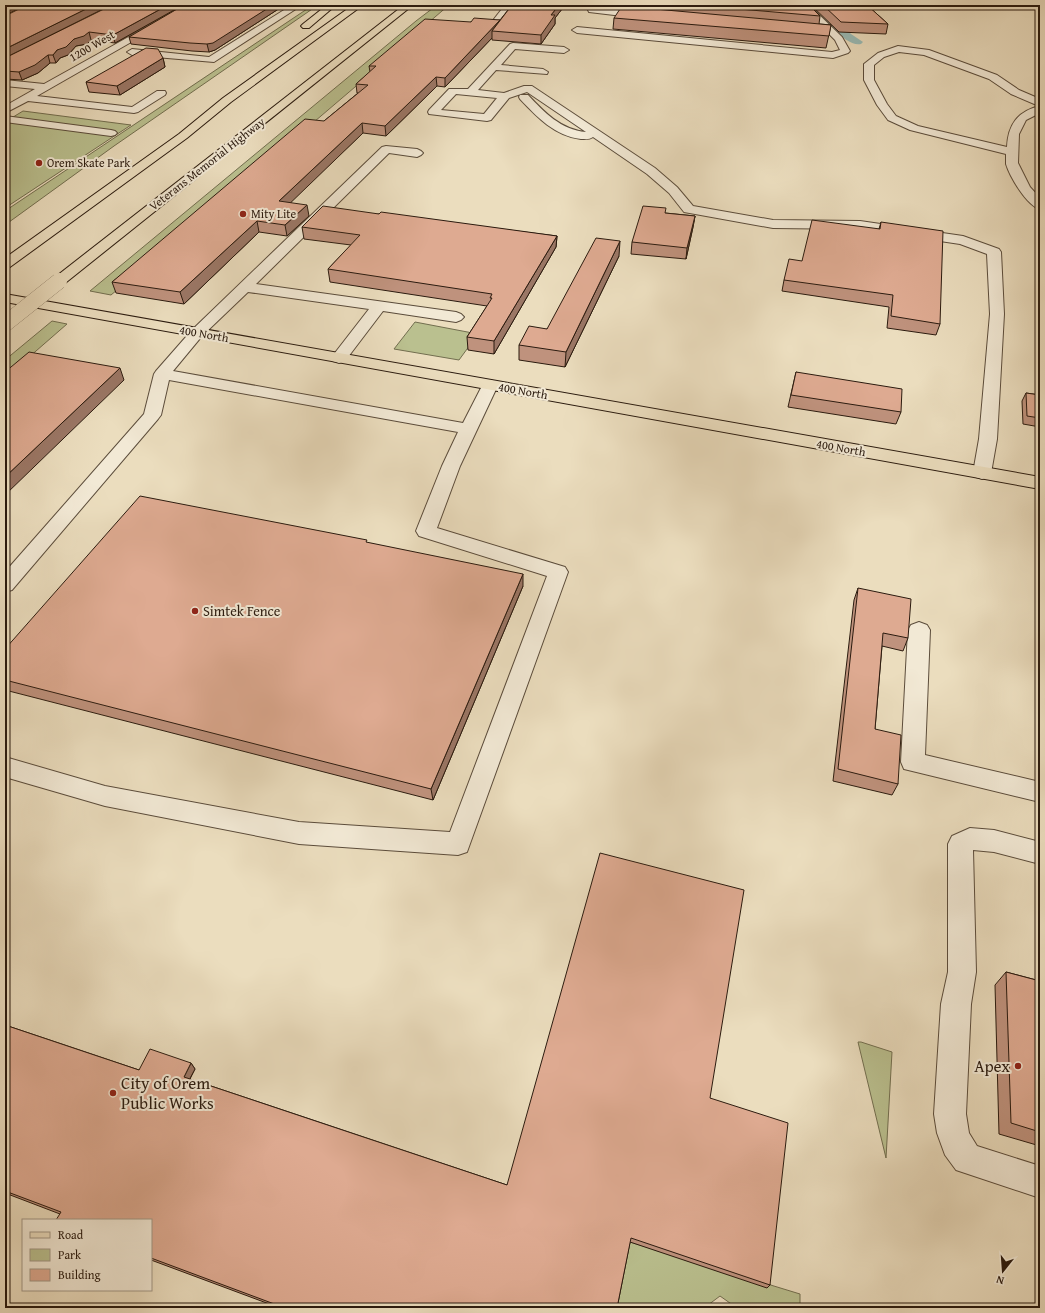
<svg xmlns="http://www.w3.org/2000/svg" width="1045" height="1313" viewBox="0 0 1045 1313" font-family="'Gentium Book Plus',serif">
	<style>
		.green { fill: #bac08f; stroke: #726e4f }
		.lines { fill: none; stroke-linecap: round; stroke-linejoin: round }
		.canal { fill: #99bbb6; fill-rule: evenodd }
		.minor-casing { stroke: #5b4c3b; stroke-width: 2 }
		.major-casing { stroke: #2b1b0f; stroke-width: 2 }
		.highway-casing { stroke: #2b1b0f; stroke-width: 2 }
		.minor { fill: #f2e9d5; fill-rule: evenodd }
		.major { fill: #ebddbe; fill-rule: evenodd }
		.highway { fill: #ebddbe; fill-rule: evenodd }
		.highway-bridge-casing { stroke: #2b1b0f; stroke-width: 16; stroke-linecap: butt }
		.highway-bridge { stroke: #ebddbe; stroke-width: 16 }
		.wall { fill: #bf927d; stroke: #2b1b0f }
		.shaded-wall { fill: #9b7766; stroke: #2b1b0f }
		.building { fill: #deaa91; stroke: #2b1b0f }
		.poi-dot { fill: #8f2418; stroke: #f2e9d5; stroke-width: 1.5 }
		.labels { text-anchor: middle; stroke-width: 4; stroke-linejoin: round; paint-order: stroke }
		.far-street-label { font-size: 12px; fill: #2b1b0f; stroke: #f2e9d5 }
		.far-poi-label { font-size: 12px; fill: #2b1b0f; stroke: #f2e9d5; text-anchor: start }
		.poi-label { font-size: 14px; fill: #2b1b0f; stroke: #f2e9d5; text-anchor: start }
		.near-poi-label { font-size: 17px; fill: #2b1b0f; stroke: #f2e9d5; text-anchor: end }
	</style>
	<rect width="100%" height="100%" fill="#ebddbe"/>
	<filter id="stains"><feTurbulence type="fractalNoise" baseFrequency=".005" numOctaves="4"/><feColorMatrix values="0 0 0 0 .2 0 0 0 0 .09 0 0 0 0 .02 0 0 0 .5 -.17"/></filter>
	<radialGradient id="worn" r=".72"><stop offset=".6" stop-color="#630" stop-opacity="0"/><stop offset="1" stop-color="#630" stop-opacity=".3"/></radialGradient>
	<g class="green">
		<path d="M313 5H318L114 146 5 225V211Z"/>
		<path d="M437 5H449L428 23 416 35 111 295 90 291 416 21Z"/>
		<path d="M23 111 131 125 5 208V122Z"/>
		<path d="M52 321 67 324 5 378V360Z"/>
		<path d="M415 322 478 334 459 360 394 349Z"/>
		<path d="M858 1042H861L892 1052 886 1158Z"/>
		<path d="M630 1242 800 1294V1308H737L720 1296 704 1308H616Z"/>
	</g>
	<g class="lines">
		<path class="canal" d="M814 5H825L851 34 863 42 861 44C846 48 822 16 814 5Z"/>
		<g class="minor-casing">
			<g id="minor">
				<path d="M186 5H196L37 96 132 107 157 91H165L166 93 165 95 138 112 134 113 28 101 5 113V106L35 89 5 86V80L44 84Z"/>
				<path d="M292 5H302L214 62 132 55 127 52 132 49 209 57Z"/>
				<path d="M505 5H514L501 21H495L494 19Z"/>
				<path d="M800 5H809L842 37 850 51 848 53 833 58 577 33 572 30 577 27 832 52 840 50 835 40Z"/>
				<path d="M592 7 648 13 652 16 648 19 589 12 588 10Z"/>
				<path d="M513 43 564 47 569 50 564 53 515 49 501 65 543 69 548 72 547 74 496 70 478 90 504 93 524 86H532L655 168 677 187 693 206 773 220 860 221 963 236 999 249 1001 252 1004 314 997 439 991 473 988 477 982 479 976 477 973 473 979 439 990 314 987 254 960 244 860 229 773 228 684 212 669 193 647 174 593 137C589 140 586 139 581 139 555 136 537 117 520 99L519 97 520 95H528C544 112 561 130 586 132L527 92 509 98 491 120 487 121 429 114 428 112 429 110 449 89H468L510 44ZM456 94 497 98 484 114 441 110Z"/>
				<path d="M898 46 929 50 997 75 1019 90 1040 99V113L1026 120 1019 134 1018 163 1030 187 1040 198V209C1027 206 1010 177 1006 164 1006 161 1006 157 1006 154L910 130 888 120 877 105 864 80V64L878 53ZM899 52 924 55 989 79 1011 94 1039 106C1017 112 1008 125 1007 147L918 126 896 116 887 104 874 80V65L884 57Z"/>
				<path d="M5 116 111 130 115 131 117 133 115 135 111 136 5 122Z"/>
				<path d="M386 146 417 149 421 151 423 153 421 155 417 157 389 153 256 284 456 312 461 314 464 317 461 320 456 322 383 311 345 361 339 363 333 361 331 358 369 309 248 292 202 336 173 371 463 423 484 382 490 380 496 382 498 385 460 466 437 528 565 567 568 572 467 852 458 855 299 844 105 806 5 777V757L105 786 299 822 450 832 547 576 419 536 416 531 442 466 458 432 169 380 161 415 158 419 12 590 5 592V572L144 414 154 374 156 371 192 330 382 147Z"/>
				<path d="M919 622 927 625 930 630 925 755 1040 782V802L904 769 901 762 908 630 911 625Z"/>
				<path d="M970 828 994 830 1040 842V864L994 852 973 850 976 972 971 1004 966 1114 969 1133 977 1146 1040 1166V1198L956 1170 945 1155 937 1133 934 1114 941 1004 948 972V844L952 836Z"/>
			</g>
		</g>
		<g class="major-casing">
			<path id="major" d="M5 294 1040 477V489L5 302Z"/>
		</g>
		<g class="highway-casing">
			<g id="highway">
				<path d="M327 5H336L309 28H303L301 26 303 24Z"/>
				<path d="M353 5H363L231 102 187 138 10 267 5 268V258L179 134 223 98Z"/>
				<path d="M404 5H413L64 284 59 285 54 284 52 281 54 278Z"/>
			</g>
		</g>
		<use href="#minor" class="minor"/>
		<use href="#major" class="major"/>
		<use href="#highway" class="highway"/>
		<g class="highway-bridge-casing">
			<path id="highway-bridge" d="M5 324 59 281"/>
		</g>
		<use href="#highway-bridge" class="highway-bridge"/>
	</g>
	<g class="wall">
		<path d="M183 5 115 43 91 40 87 44 76 46 68 55 60 58 56 63H50L38 73 22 80 5 79V16L44 39Z"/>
		<path d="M512 5H562V9L555 18V24L541 44 492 40V38L445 87 437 86 386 136 363 133 290 202 309 216 287 236 259 232 184 304 116 293 112 282 324 121 358 93H357L356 84 370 72 369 66 471 22 500 20Z"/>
		<path d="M628 5H809L820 16 819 24 831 25 826 48 613 29 614 18 628 7Z"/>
		<path d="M811 5H867L888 24 886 34 839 32Z"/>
		<path d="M280 8 215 50 209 52 192 51 131 44 129 37Z"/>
		<path d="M163 58 165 67 120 95 89 92 86 82Z"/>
		<path d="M665 213 695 216 693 227 686 259 631 254 632 242Z"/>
		<path d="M379 214 557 236 556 247 494 354 468 350 467 337 487 306 330 282 328 269 351 245 304 239 302 227Z"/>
		<path d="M881 222 940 324 936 335 887 328 889 307 782 291 784 280 802 261 879 229Z"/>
		<path d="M619 256 565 367 519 360V345L547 329Z"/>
		<path d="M796 372 901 412 896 424 788 407Z"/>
		<path d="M1026 393 1040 395V427L1023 424 1022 401Z"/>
		<path d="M368 543 523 586 433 800 5 690V649Z"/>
		<path d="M858 588 908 638 903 651 882 646 875 729 898 784 892 795 833 781 854 600Z"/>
		<path d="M1006 972 1040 981V1146L999 1134 995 985Z"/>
		<path d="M5 1025 139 1070 191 1063 195 1069 190 1079 507 1185 710 1098 770 1285 767 1288 630 1242 617 1308H280L151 1260V1220L60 1214 5 1193Z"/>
	</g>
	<g class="shaded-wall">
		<path d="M9 5H27L5 15V7Z"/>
		<path d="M94 5H111L5 58V49Z"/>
		<path d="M168 5H183L115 43 113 35Z"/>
		<path d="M273 5H279L280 8 215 50 209 52 207 44Z"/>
		<path d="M559 5H562V9L555 18V24L541 44V35L551 15Z"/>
		<path d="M500 20 492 31V38L445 87V78Z"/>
		<path d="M89 32 91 40 87 44 76 46 68 55 60 58 56 63 53 55 57 50 74 39Z"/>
		<path d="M48 55 50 63 38 73 22 80 19 72Z"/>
		<path d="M163 58 165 67 120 95 117 86Z"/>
		<path d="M436 77 437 86 386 136 385 126Z"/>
		<path d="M362 123 363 133 281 212 279 201Z"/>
		<path d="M307 205 309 216 287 236 285 225Z"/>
		<path d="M695 216 693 227 686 259 687 248Z"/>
		<path d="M257 221 259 232 184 304 180 292Z"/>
		<path d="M557 236 556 247 494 354V341Z"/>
		<path d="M620 241 619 256 565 367 566 352Z"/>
		<path d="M120 368 124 380 5 495V477Z"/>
		<path d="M523 574V586L433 800 431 789Z"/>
		<path d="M191 1063 195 1069 188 1082 184 1077Z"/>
	</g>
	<g class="building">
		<path d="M27 5H94L5 49V16Z"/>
		<path d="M112 5H168L113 35 89 32 84 36 74 39 66 47 57 50 53 55H48L35 65 19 72 5 71V58Z"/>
		<path d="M184 5H273L213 43 207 44 190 43 129 37Z"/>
		<path d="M512 5H559L551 15H555L541 35 492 31Z"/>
		<path d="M693 5H809L820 16Z"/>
		<path d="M823 5H867L888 24 841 22Z"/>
		<path d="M622 6 831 25 829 36 614 18Z"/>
		<path d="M474 18 500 20 445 78 436 77 385 126 362 123 279 201 307 205 285 225 257 221 180 292 112 282 305 119 324 121 368 85 356 84 376 66H369L425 19 471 22Z"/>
		<path d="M146 48 158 49 163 58 117 86 86 82Z"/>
		<path d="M323 206 379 214 381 212 557 236 494 341 467 337 492 298H490L492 294 328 269 360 235 302 227Z"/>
		<path d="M643 206 666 208 665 213 695 216 687 248 632 242Z"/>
		<path d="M812 220 880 229 881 222 943 231 940 324 891 316 893 295 784 280 789 259 802 261Z"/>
		<path d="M596 238 620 241 566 352 519 345 529 326 547 329Z"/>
		<path d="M29 352 120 368 5 477V372Z"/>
		<path d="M796 372 902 389 901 412 791 395Z"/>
		<path d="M1026 393 1040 395V418L1027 416Z"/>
		<path d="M140 496 367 540 366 542 523 574 431 789 5 680V649Z"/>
		<path d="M858 588 911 599 908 638 883 633 875 729 901 735 898 784 838 769Z"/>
		<path d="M600 853 744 890 710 1098 788 1123 770 1285 631 1238 617 1308H285L151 1258V1220H56L61 1212 5 1191V1025L139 1070 150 1049 191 1063 184 1077 507 1185Z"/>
		<path d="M1006 972 1040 981V1132L1011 1123Z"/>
	</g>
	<g class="poi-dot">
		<circle cx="39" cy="163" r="4"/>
		<circle cx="243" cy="214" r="4"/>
		<circle cx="195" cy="611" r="4"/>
		<circle cx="1018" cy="1066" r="4"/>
		<circle cx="113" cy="1093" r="4"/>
	</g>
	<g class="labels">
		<g class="far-street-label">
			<text transform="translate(92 46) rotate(-30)" y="4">1200 West</text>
			<text transform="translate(207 164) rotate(-38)" y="4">Veterans Memorial Highway</text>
			<text transform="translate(204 334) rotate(10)" y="4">400 North</text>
			<text transform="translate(523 391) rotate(10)" y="4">400 North</text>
			<text transform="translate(841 448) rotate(10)" y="4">400 North</text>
		</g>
		<g class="far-poi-label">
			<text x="47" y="167">Orem Skate Park</text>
			<text x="251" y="218">Mity Lite</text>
		</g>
		<g class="poi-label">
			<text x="203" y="616">Simtek Fence</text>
		</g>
		<g class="near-poi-label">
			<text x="1010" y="1072">Apex</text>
			<text x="121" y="1089" text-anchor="start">City of Orem<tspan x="121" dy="20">Public Works</tspan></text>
		</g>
	</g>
	<rect width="1045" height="1313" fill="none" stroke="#ebddbe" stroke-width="20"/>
	<rect x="6" y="6" width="1033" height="1301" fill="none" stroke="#2b1b0f" stroke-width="2"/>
	<rect x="10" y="10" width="1025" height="1293" fill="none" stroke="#2b1b0f"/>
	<rect x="22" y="1219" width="130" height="72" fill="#f2e9d5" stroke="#a29786"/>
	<rect x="30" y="1232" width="20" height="6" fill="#ebddbe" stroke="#a29786"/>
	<text x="58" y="1239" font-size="12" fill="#2b1b0f">Road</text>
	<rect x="30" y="1249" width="20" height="12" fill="#bac08f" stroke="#a29786"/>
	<text x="58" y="1259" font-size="12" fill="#2b1b0f">Park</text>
	<rect x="30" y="1269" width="20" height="12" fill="#deaa91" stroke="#a29786"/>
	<text x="58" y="1279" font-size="12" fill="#2b1b0f">Building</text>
	<g transform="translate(1003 1271) rotate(197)" stroke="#f2e9d5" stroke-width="3" paint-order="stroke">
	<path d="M0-3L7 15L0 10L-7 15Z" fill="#2b1b0f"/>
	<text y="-6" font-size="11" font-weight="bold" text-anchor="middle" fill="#2b1b0f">N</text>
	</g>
	<rect width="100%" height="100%" filter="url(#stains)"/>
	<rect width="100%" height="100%" fill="url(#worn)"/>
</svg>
